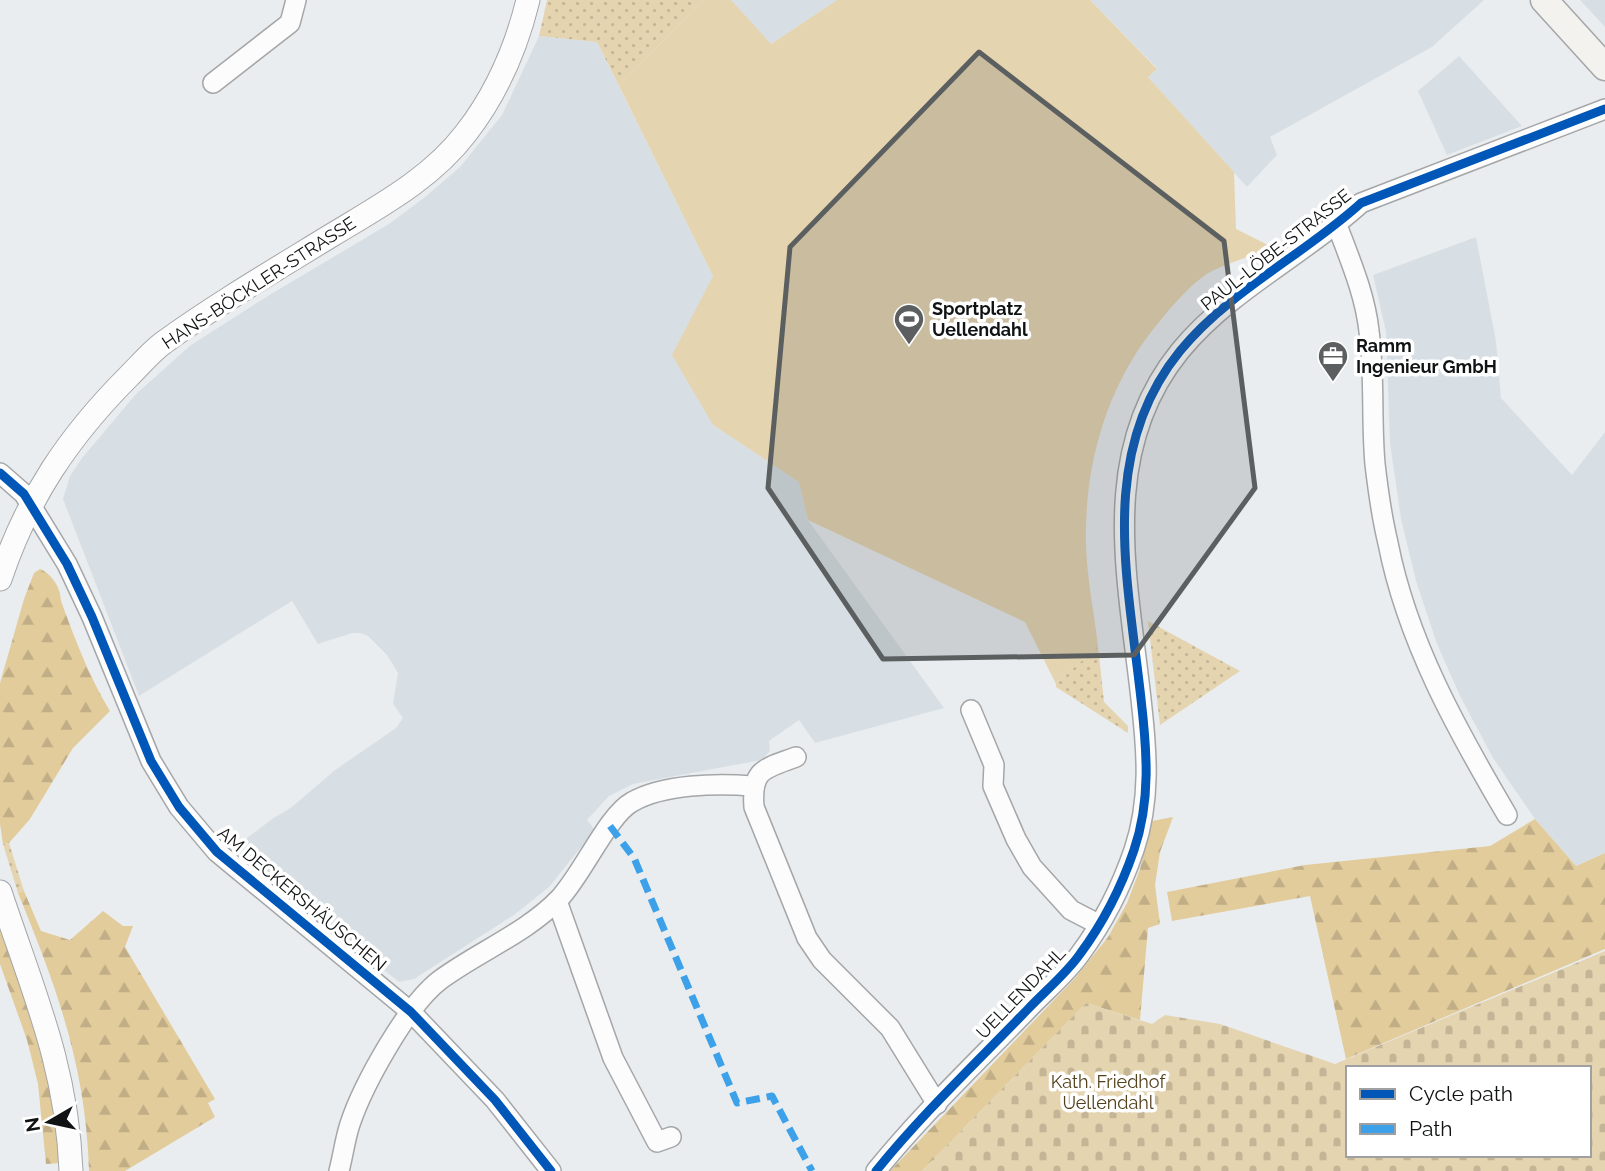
<svg xmlns="http://www.w3.org/2000/svg" width="1605" height="1171" viewBox="0 0 1605 1171" font-family="Raleway,sans-serif">
	<style>
		.built { fill: #d8dfe4 }
		.green { fill: url(#green-dots) }
		.forest { fill: url(#forest-firs) }
		.cemetery { fill: url(#cemetery-stones); fill-rule: evenodd }
		.pitch { fill: #e5d4b0 }
		.lines { fill: none; stroke-linecap: round; stroke-linejoin: round }
		.minor-casing { stroke: #a4a6a8; stroke-width: 22 }
		.tertiary-casing { stroke: #a4a6a8; stroke-width: 25 }
		.secondary-casing { stroke: #a4a6a8; stroke-width: 29 }
		.minor { stroke: #fcfcfd; stroke-width: 19 }
		.tertiary { stroke: #fcfcfd; stroke-width: 23 }
		.secondary { stroke: #f3f2ef; stroke-width: 26 }
		.quiet { stroke: #3da1ea; stroke-width: 7; stroke-dasharray: 14 7; stroke-linecap: butt }
		.cycleway-casing { stroke: #fff; stroke-width: 13 }
		.cycleway { stroke: #0057b8; stroke-width: 9 }
		.marked { fill: #5c5f60; fill-opacity: 0.2; stroke: #5c5f60; stroke-width: 5; stroke-linejoin: round }
		.labels { text-anchor: middle; stroke-width: 7; stroke-linejoin: round; paint-order: stroke }
		.street-label { font-size: 18px; fill: #101213; stroke: #fff }
		.poi-label { font-size: 18px; font-weight: bold; fill: #101213; stroke: #fff; text-anchor: start }
		.park-label { font-size: 18px; fill: #52401b; stroke: #fff }
	</style>
	<defs>
		<pattern id="green-dots" width="8" height="8" patternUnits="userSpaceOnUse" patternTransform="scale(1.75)"><rect width="8" height="8" fill="#e5d4b0"/><path d="M2 2h.1M6 6h.1" fill="none" stroke="#c3b596" stroke-width="1.8" stroke-linecap="round"/></pattern>
		<pattern id="forest-firs" width="22" height="20" patternUnits="userSpaceOnUse" patternTransform="scale(1.75)"><rect width="22" height="20" fill="#e2cc9c"/><path d="M5 1l3.5 6h-7zM16 11l3.5 6h-7z" fill="#c1ae86"/></pattern>
		<pattern id="cemetery-stones" width="16" height="16" patternUnits="userSpaceOnUse" patternTransform="scale(1.75)"><rect width="16" height="16" fill="#e5d4b0"/><path d="M2 7V4a2 2 0 0 1 4 0v3zM10 15v-3a2 2 0 0 1 4 0v3z" fill="#c3b596"/></pattern>
	</defs>
	<rect width="100%" height="100%" fill="#eaedef"/>
	<g class="built">
		<path d="M729 0H837L771 44Z"/>
		<path d="M1090 0H1484L1432 47 1270 137 1277 155 1247 187 1148 77 1157 68Z"/>
		<path d="M1580 0H1605V27Z"/>
		<path d="M539 36 597 42 713 276V425L800 482 808 520 944 708 815 743 799 720 769 741 770 751 761 760 633 784 609 796 587 820 595 830 549 887 514 915 414 979 399 982 234 848 272 819 292 807 335 770 396 728 403 718 393 704 398 673 387 655 368 636 360 633H352L318 644 292 601 139 696 63 499 70 476 82 458 136 394 191 345 271 294 389 224 425 197 460 167 502 115Z"/>
		<path d="M1459 56 1522 126 1447 155 1418 91Z"/>
		<path d="M1476 237 1496 341 1501 398 1572 475 1605 432V853L1576 866 1535 819 1493 758 1460 696 1437 644 1416 581 1401 519 1390 443 1386 332 1373 275Z"/>
	</g>
	<g class="green">
		<path d="M547 0H703L619 86 597 42 539 36Z"/>
		<path d="M1148 621 1240 671 1160 725Z"/>
		<path d="M1098 646 1104 702 1128 726V733L1056 687V684Z"/>
		<path d="M9 843 24 891 18 893 3 844Z"/>
	</g>
	<g class="forest">
		<path d="M40 569C52 574 61 588 61 601 75 639 89 677 110 711L73 748 30 819 9 843 3 844 0 824V683L24 599 34 573Z"/>
		<path d="M1173 817 1160 852 1155 885 1160 924 1148 928 1140 1020 1086 1003 922 1171H890L1076 977 1108 937 1127 903 1140 869 1152 821Z"/>
		<path d="M1535 819 1576 866 1605 853V949L1346 1059 1310 896 1172 921 1167 892 1305 865 1490 846Z"/>
		<path d="M24 891 41 931 70 940 103 911 123 926H133L125 947 215 1099 208 1103 215 1117 125 1171H89C86 1067 57 988 18 893Z"/>
		<path d="M0 928 43 1045 55 1102 60 1163 46 1164 38 1084 27 1040 0 964Z"/>
	</g>
	<path class="cemetery" d="M1605 951V1171H922L1086 1003 1152 1024 1165 1015 1220 1024 1335 1064ZM1348 1068H1589V1155H1348Z"/>
	<path class="pitch" d="M703 0H731L771 44 837 0H1090L1157 69 1148 77 1234 172 1236 229 1274 248C1255 255 1233 261 1214 270 1195 279 1173 305 1160 321 1107 383 1084 464 1086 545 1087 578 1094 612 1098 646L1056 684 1025 622 808 520 799 482 713 425 672 355 713 276 619 86Z"/>
	<g class="lines">
		<g class="minor-casing">
			<g id="minor">
				<path d="M213 83 290 23 296 0"/>
				<path d="M1337 225C1350 260 1365 294 1369 331 1375 375 1371 420 1375 464 1378 490 1382 518 1388 543 1407 641 1457 730 1507 815"/>
				<path d="M0 473 24 494 67 564 92 617 151 761 179 807 217 852 411 1012 495 1100 551 1171"/>
				<path d="M971 710 994 765 993 786 1016 839 1032 867 1071 910 1098 924"/>
				<path d="M796 757C764 769 751 769 754 807L807 938 822 960 890 1028 937 1104"/>
				<path d="M557 901 613 1058 657 1142 671 1137"/>
				<path d="M339 1171C343 1156 345 1139 350 1124 363 1085 407 1005 440 980 478 952 526 933 559 899 582 875 608 815 632 802 663 784 718 783 752 786"/>
				<path d="M876 1171C922 1114 977 1062 1028 1009 1045 991 1066 974 1080 954 1103 923 1122 885 1134 850 1151 800 1147 751 1141 699 1128 579 1097 453 1180 351 1230 290 1304 255 1361 203L1605 109"/>
			</g>
		</g>
		<g class="tertiary-casing">
			<g id="tertiary">
				<path d="M0 579C27 498 69 436 129 376 140 365 151 352 163 343 217 304 275 270 332 235 380 206 432 178 466 133 497 93 516 49 528 0"/>
				<path d="M0 892C32 989 67 1065 71 1171"/>
			</g>
		</g>
		<g class="secondary-casing">
			<path id="secondary" d="M1544 0 1605 67"/>
		</g>
		<use href="#minor" class="minor"/>
		<use href="#tertiary" class="tertiary"/>
		<use href="#secondary" class="secondary"/>
		<path class="quiet" d="M610 826 634 858 737 1103 772 1096 812 1171"/>
		<g class="cycleway-casing">
			<g id="cycleway">
				<path d="M0 473 24 494 67 564 92 617 151 761 179 807 217 852 411 1012 495 1100 551 1171"/>
				<path d="M876 1171C922 1114 977 1062 1028 1009 1045 991 1066 974 1080 954 1103 923 1122 885 1134 850 1151 800 1147 751 1141 699 1128 579 1097 453 1180 351 1230 290 1304 255 1361 203L1605 109"/>
			</g>
		</g>
		<use href="#cycleway" class="cycleway"/>
	</g>
	<path class="marked" d="M979 52 1224 241 1255 488 1134 655 883 659 768 488 790 247Z"/>
	<defs>
		<g id="stadium-pin" transform="scale(1.575)"><path d="M0 17L-7.5 6A9.5 9.5 0 1 1 7.5 6Z" fill="#5c5f60" stroke="#fff"/><path d="M0-5a6.5 5 0 1 0 0 10a6.5 5 0 1 0 0-10ZM-3.5-1.8h7v3.6h-7Z" fill="#fff"/></g>
		<g id="office-pin" transform="scale(1.575)"><path d="M0 17L-7.5 6A9.5 9.5 0 1 1 7.5 6Z" fill="#5c5f60" stroke="#fff"/><path d="M-6-3h4V-5.5h4V-3h4V5H-6ZM-1-4.5V-3h2v-1.5ZM-6 0V1H6V0Z" fill="#fff"/></g>
	</defs>
	<g fill-rule="evenodd">
		<use href="#stadium-pin" x="909" y="319"/>
		<use href="#office-pin" x="1333" y="356"/>
	</g>
	<g class="labels">
		<g class="street-label">
			<text transform="translate(1276 250) rotate(-38)" y="6">PAUL-LÖBE-STRASSE</text>
			<text transform="translate(259 283) rotate(-33)" y="6">HANS-BÖCKLER-STRASSE</text>
			<text transform="translate(302 899) rotate(40)" y="6">AM DECKERSHÄUSCHEN</text>
			<text transform="translate(1021 993) rotate(-46)" y="6">UELLENDAHL</text>
		</g>
		<g class="poi-label">
			<text x="932" y="315">Sportplatz<tspan x="932" dy="21">Uellendahl</tspan></text>
			<text x="1356" y="352">Ramm<tspan x="1356" dy="21">Ingenieur GmbH</tspan></text>
		</g>
		<g class="park-label">
			<text x="1108" y="1088">Kath. Friedhof<tspan x="1108" dy="21">Uellendahl</tspan></text>
		</g>
	</g>
	<rect x="1346" y="1066" width="245" height="91" fill="#ffffff" stroke="#9fa0a1" stroke-width="2"/>
	<rect x="1360" y="1089" width="35" height="10" fill="#0057b8" stroke="#9fa0a1" stroke-width="2"/>
	<text x="1409" y="1101" font-size="21" fill="#101213">Cycle path</text>
	<rect x="1360" y="1124" width="35" height="10" fill="#3da1ea" stroke="#9fa0a1" stroke-width="2"/>
	<text x="1409" y="1136" font-size="21" fill="#101213">Path</text>
	<g transform="translate(49 1122) rotate(261)" stroke="#ffffff" stroke-width="5" paint-order="stroke">
	<path d="M0-5L12 26L0 18L-12 26Z" fill="#101213"/>
	<text y="-10" font-size="19" font-weight="bold" text-anchor="middle" fill="#101213">N</text>
	</g>
</svg>
